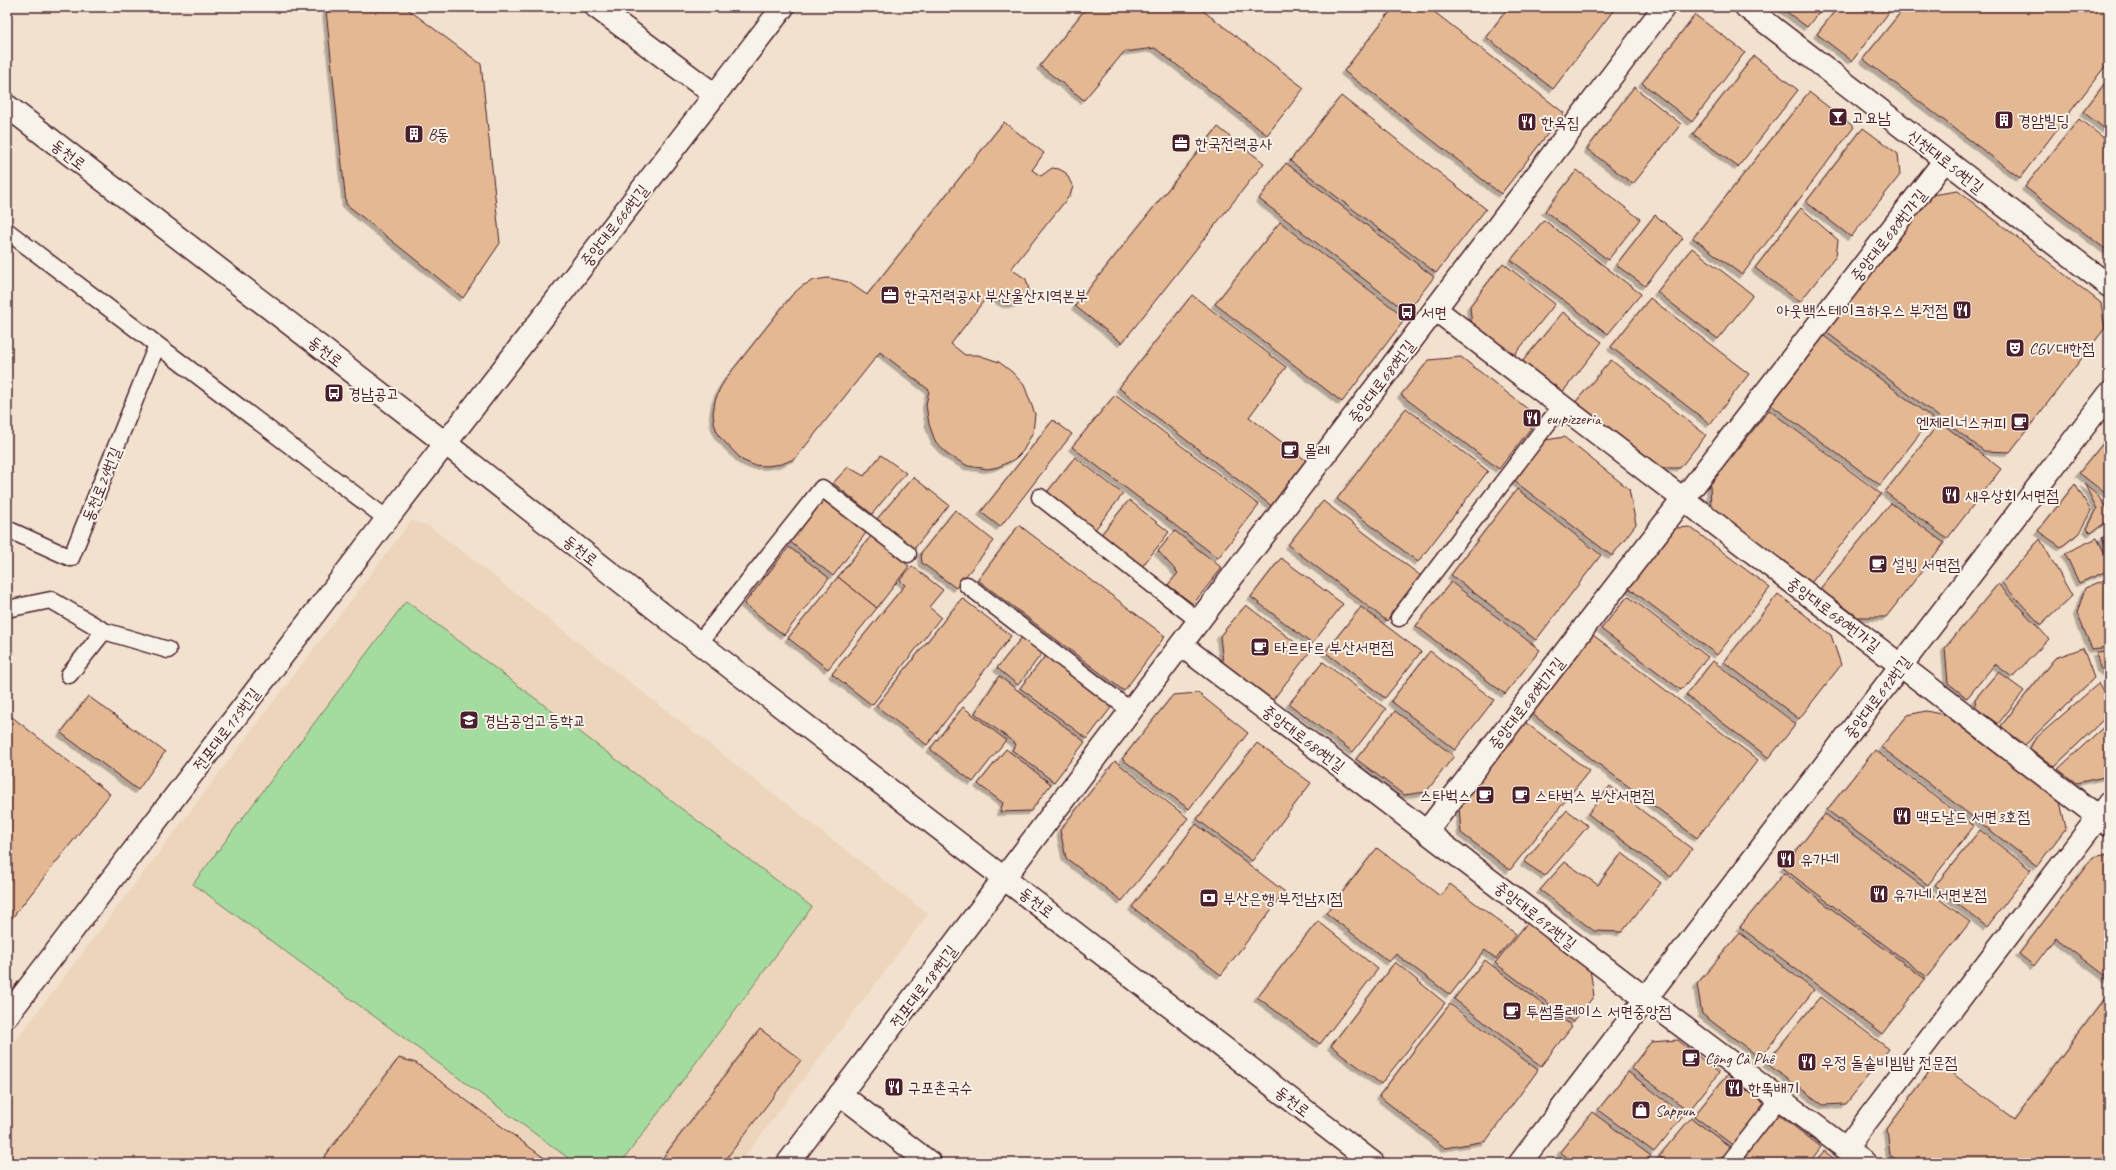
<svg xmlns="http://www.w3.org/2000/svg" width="2116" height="1170" viewBox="0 0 2116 1170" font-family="Caveat,'Poor Story',sans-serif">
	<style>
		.built { fill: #edd5bc }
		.pitch { fill: #a4db9e; stroke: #777d64 }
		.building { fill: #e3b893; stroke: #4a1f2b; filter: url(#shadow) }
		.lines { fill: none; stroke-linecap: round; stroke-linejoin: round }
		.lane-casing { stroke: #4a1f2b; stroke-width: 19 }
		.street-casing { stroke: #4a1f2b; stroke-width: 25 }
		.secondary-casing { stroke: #4a1f2b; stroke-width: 25 }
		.lane { stroke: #f7f3e8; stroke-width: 16 }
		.street { stroke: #f7f3e8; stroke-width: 22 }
		.secondary { stroke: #f7f3e8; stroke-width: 22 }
		.labels { text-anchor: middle; stroke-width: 4; stroke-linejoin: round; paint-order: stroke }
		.poi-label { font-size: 16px; fill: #4a1f2b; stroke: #f7f3e8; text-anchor: start }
		.street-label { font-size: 16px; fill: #4a1f2b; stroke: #f7f3e8 }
	</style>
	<defs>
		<filter id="shadow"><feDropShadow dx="-3.5" dy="3.5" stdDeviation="0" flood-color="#0004"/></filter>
	</defs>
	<rect width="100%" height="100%" fill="#f1e1ce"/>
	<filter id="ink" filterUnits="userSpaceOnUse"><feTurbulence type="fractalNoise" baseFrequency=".025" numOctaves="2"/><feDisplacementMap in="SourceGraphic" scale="8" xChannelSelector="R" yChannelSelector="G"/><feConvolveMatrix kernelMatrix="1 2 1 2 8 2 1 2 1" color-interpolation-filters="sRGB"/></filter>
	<g filter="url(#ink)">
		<path class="built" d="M411 521 429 526 928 914 740 1163H7V1052Z"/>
		<path class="pitch" d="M406 601 812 907 621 1163H575L193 884Z"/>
		<g class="building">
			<path d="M344 7H405L481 64 500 243 463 298 346 204 326 10Z"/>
			<path d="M1087 7H1198L1304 88 1267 135 1155 48 1124 52 1084 100 1040 66Z"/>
			<path d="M1394 7H1428L1564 113 1501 194 1344 71Z"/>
			<path d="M1509 7H1616L1553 89 1486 37Z"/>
			<path d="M1780 7H1823L1807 27Z"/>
			<path d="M1838 7H1893L1852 61 1817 34Z"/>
			<path d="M1905 7H2109V61L2020 178 1863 59Z"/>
			<path d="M1695 15 1745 52 1692 122 1642 83Z"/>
			<path d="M1754 56 1798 90 1738 167 1693 134Z"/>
			<path d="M2109 78V132L2083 112Z"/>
			<path d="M1634 87 1681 124 1633 184 1587 149Z"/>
			<path d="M1809 92 1854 127 1742 275 1693 238Z"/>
			<path d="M1341 96 1486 209 1436 273 1290 161Z"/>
			<path d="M2079 119 2109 142V252L2025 187Z"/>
			<path d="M1004 122 1044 153 1032 170 1041 176 1052 168 1059 169 1066 173 1073 187 1070 195 1011 269 1026 279 1029 290 1027 295 1017 304H1006L997 299 992 290 951 344 965 355H978L999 362 1012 372 1024 385 1035 414 1033 432 1023 451 1015 459 998 467 988 469 968 466 948 455 935 441 929 424 926 405 929 390 880 352 796 458 782 464 767 466 753 465 742 460 718 435 714 423 713 413 715 401 720 388 727 377 792 295 802 286 814 280 828 278 839 280 848 282 867 295Z"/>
			<path d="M1218 127 1264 163 1122 343 1075 306Z"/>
			<path d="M1863 128 1898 154 1900 175 1851 237 1806 202Z"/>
			<path d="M1286 163 1434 277 1407 312 1259 199Z"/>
			<path d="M1577 170 1640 219 1608 260 1545 211Z"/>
			<path d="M1958 191 2101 303 2105 328 2010 452 1984 451 1826 332 1931 195Z"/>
			<path d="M1801 208 1838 240 1836 256 1800 302 1755 268Z"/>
			<path d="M1655 215 1683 238 1645 286 1616 265Z"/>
			<path d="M1544 220 1641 294 1608 334 1511 260Z"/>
			<path d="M1280 222 1406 318 1342 402 1215 304Z"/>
			<path d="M1692 248 1753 295 1718 339 1657 292Z"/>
			<path d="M1503 263 1555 304 1512 358 1472 328 1470 306Z"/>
			<path d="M1192 295 1286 367 1249 417 1308 462 1273 507 1119 388Z"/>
			<path d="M1650 298 1749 374 1710 424 1611 347Z"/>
			<path d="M1563 312 1602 342 1562 393 1522 362Z"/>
			<path d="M1824 336 1932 418 1880 485 1771 405Z"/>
			<path d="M1461 357 1529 410 1531 428 1499 469 1401 395 1429 360Z"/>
			<path d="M1611 360 1706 435 1680 468H1656L1574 404Z"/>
			<path d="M1115 395 1259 505 1218 558 1072 447Z"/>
			<path d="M1406 408 1488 471 1418 562 1337 499Z"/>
			<path d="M1769 410 1881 494 1811 583 1711 508 1710 485Z"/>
			<path d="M1053 420 1072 434 1000 527 981 512Z"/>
			<path d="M1940 422 2001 469 1947 539 1885 492Z"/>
			<path d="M2109 436V496L2079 473Z"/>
			<path d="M1564 437 1629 489 1636 524 1612 556 1513 480 1546 440Z"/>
			<path d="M881 455 906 473 872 514 833 483 848 467 864 476Z"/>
			<path d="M1075 457 1123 494 1093 532 1045 495Z"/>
			<path d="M913 477 949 505 914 549 877 519Z"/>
			<path d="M2084 483 2096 493 2109 512V520L2091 533 2087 529 2097 509Z"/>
			<path d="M2075 484 2091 511 2079 533 2061 547 2038 531Z"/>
			<path d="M1517 489 1601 555 1536 640 1451 575Z"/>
			<path d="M823 500 866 533 833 576 789 541Z"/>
			<path d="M1129 500 1169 532 1141 568 1100 536Z"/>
			<path d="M1323 501 1421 576 1387 621 1288 545Z"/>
			<path d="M1891 503 1944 543 1886 617H1858L1820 589Z"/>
			<path d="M955 510 994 541 956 588 922 563 921 553Z"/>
			<path d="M1019 525 1165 636 1124 691 978 580Z"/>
			<path d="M1690 527 1770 588 1717 655 1629 588 1676 528Z"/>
			<path d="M1175 531 1222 568 1193 604 1168 585 1178 573 1158 551Z"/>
			<path d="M2109 531V552L2102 538Z"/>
			<path d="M871 536 909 566 877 608 838 577Z"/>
			<path d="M2097 538 2109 562V570L2079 583 2065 553Z"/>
			<path d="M2040 539 2072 596 2041 625 2002 583Z"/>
			<path d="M789 547 829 578 784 635 744 604Z"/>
			<path d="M1281 558 1343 604 1312 644 1251 597Z"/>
			<path d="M912 566 943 590 929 607 941 617 872 705 832 674 905 585 900 580Z"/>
			<path d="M838 577 877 608 828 669 788 638Z"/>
			<path d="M2109 578V647L2092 649 2077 613 2085 588Z"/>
			<path d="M1451 582 1540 650 1505 694 1416 626Z"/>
			<path d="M1998 584 2049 639 2012 677 1995 664 1967 698 1948 683 1945 648Z"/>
			<path d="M1778 594 1831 635 1841 665 1799 719 1724 662Z"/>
			<path d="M1628 596 1708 657 1681 690 1601 629Z"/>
			<path d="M962 598 1011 636 927 745 876 706Z"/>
			<path d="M1246 605 1309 653 1272 701 1223 663 1220 636Z"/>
			<path d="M1361 607 1421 652 1385 698 1325 652Z"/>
			<path d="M1593 635 1758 760 1697 838 1532 714Z"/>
			<path d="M1023 636 1043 652 1018 685 997 668Z"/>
			<path d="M2083 648 2094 678 2025 745 2001 726 2055 658Z"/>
			<path d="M1430 651 1494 700 1455 750 1391 701Z"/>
			<path d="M2109 651V675L2100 668 2096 652Z"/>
			<path d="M1047 654 1113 705 1087 739 1020 688Z"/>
			<path d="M1713 661 1796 724 1769 758 1686 695Z"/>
			<path d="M1323 662 1386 709 1353 752 1289 704Z"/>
			<path d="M1998 672 2024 691 1998 724 1976 708 1975 699Z"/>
			<path d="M999 676 1085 742 1054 782 1012 750 1016 744 975 713Z"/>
			<path d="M2099 683 2109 698V714L2054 767 2030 748 2035 739Z"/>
			<path d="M1198 693 1248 733 1189 809 1122 759 1173 695Z"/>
			<path d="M88 696 165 752 138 790 61 733Z"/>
			<path d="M963 707 1006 740 973 782 930 749Z"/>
			<path d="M1395 711 1454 756 1426 792 1404 795 1356 759Z"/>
			<path d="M1926 711 1945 715 2060 802 2066 828 2037 866 1881 747 1908 715Z"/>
			<path d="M7 713 110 794 12 918 7 915Z"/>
			<path d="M1525 722 1589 771 1510 870 1461 833 1459 807Z"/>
			<path d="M2109 722V776L2076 783 2058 769Z"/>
			<path d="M1257 743 1311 783 1252 861 1197 819Z"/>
			<path d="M1006 749 1051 784 1031 811 1000 812 1003 803 978 784Z"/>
			<path d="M1875 750 1974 826 1928 885 1827 810Z"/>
			<path d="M1115 761 1188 818 1122 901 1066 858 1060 830Z"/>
			<path d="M1610 786 1692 849 1671 877 1588 814Z"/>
			<path d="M1567 810 1588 826 1545 876 1524 862Z"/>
			<path d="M1825 814 1970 922 1927 977 1783 868Z"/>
			<path d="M1196 824 1285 892 1221 975 1132 907Z"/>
			<path d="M1980 830 2031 870 1987 927 1935 886Z"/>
			<path d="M1377 848 1440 896 1450 884 1516 934 1496 959 1485 950 1450 995 1396 954 1389 962 1326 913Z"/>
			<path d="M1622 853 1661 883 1622 932 1594 931 1540 890 1565 862 1598 885Z"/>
			<path d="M2109 854V979L2055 938 2034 966 2019 954 2093 857Z"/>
			<path d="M1784 873 1925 979 1882 1034 1740 927Z"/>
			<path d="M1318 921 1378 969 1320 1044 1257 997Z"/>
			<path d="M1528 922 1590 969 1594 996 1573 1022 1495 963Z"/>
			<path d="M1740 933 1814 990 1760 1058 1702 1014 1697 984Z"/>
			<path d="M1485 960 1572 1026 1541 1066 1454 999Z"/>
			<path d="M1395 962 1445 1003 1381 1084 1331 1046Z"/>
			<path d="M2109 993V1151L2100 1163H1901L1890 1155 1887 1129 1937 1062 2014 1119Z"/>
			<path d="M1820 997 1889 1049 1846 1104 1823 1105 1766 1063Z"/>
			<path d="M1450 1004 1538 1070 1486 1141 1445 1148 1379 1096Z"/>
			<path d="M760 1029 801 1060 723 1163H659Z"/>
			<path d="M1678 1040 1719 1073 1689 1111 1631 1068 1651 1042Z"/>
			<path d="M399 1058 416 1063 551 1163H320Z"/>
			<path d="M1628 1072 1684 1115 1654 1152 1598 1110Z"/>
			<path d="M1727 1075 1766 1105 1734 1146 1694 1116Z"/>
			<path d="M1592 1112 1651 1156 1645 1163H1575L1560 1152Z"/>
			<path d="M1778 1114 1821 1147 1809 1163H1749L1742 1158Z"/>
			<path d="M1691 1118 1733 1149 1722 1163H1668L1659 1156Z"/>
			<path d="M1824 1151 1840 1163H1814Z"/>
			<path d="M1554 1158 1561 1163H1550Z"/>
		</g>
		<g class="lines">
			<g class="lane-casing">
				<g id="lane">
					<path d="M7 231 387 519"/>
					<path d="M1040 497 1199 621"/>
					<path d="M7 529 71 558 157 345"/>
					<path d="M967 585 1131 711"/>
					<path d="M7 609 51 600 104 631 168 650"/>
					<path d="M1399 618 1561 406"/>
					<path d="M699 643 822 488 908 554"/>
					<path d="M69 675 104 631"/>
					<path d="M1729 1163 1779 1099"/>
				</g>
			</g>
			<g class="street-casing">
				<g id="street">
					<path d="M596 7 715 95"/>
					<path d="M1746 7 2109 286"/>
					<path d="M1435 309 2109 825"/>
					<path d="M1181 645 1646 999 1865 1163"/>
					<path d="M1427 831 1945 160"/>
					<path d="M840 1094 930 1163"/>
					<path d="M1846 1148 2109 803"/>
					<path d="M788 1163 1664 7"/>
				</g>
			</g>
			<g class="secondary-casing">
				<g id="secondary">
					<path d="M7 106 445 443 699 643 1373 1163"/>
					<path d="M7 1016 387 519 783 7"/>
					<path d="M1520 1163 2109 394"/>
				</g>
			</g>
			<use href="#lane" class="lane"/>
			<use href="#street" class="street"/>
			<use href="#secondary" class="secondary"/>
		</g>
	</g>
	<defs>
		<g id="bar-square" transform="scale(1)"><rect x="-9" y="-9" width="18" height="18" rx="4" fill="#4a1f2b" stroke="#f7f3e8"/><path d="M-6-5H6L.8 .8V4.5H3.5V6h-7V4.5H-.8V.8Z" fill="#fff"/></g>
		<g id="building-square" transform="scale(1)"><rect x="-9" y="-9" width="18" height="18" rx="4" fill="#4a1f2b" stroke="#f7f3e8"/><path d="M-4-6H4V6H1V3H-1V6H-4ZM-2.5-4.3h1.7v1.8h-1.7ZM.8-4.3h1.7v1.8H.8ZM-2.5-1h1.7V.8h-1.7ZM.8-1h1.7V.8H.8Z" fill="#fff"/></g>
		<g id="restaurant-square" transform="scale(1)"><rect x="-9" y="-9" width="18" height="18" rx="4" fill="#4a1f2b" stroke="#f7f3e8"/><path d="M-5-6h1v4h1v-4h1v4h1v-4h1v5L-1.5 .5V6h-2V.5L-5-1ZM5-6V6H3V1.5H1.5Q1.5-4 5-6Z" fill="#fff"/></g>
		<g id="office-square" transform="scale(1)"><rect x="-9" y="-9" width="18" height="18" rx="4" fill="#4a1f2b" stroke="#f7f3e8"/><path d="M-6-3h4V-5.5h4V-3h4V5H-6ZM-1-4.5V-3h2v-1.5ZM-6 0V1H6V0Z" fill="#fff"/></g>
		<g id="bus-square" transform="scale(1)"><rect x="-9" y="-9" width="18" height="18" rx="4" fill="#4a1f2b" stroke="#f7f3e8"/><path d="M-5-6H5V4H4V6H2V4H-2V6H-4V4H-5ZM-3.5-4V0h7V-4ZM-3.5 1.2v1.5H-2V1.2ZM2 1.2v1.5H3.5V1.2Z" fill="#fff"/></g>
		<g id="theatre-square" transform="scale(1)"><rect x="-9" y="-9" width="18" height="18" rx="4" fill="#4a1f2b" stroke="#f7f3e8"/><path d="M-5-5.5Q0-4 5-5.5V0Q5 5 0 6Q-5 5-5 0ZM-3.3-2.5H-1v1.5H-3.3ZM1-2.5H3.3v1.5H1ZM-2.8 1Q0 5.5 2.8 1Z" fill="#fff"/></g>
		<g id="cafe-square" transform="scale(1)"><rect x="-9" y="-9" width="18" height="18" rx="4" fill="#4a1f2b" stroke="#f7f3e8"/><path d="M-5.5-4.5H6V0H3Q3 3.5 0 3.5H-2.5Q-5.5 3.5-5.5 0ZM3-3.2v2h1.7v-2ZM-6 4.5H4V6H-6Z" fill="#fff"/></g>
		<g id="school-square" transform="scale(1)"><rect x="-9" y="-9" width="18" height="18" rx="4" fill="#4a1f2b" stroke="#f7f3e8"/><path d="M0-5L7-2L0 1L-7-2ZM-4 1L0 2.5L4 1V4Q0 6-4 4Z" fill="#fff"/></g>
		<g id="bank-square" transform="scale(1)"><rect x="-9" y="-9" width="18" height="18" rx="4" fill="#4a1f2b" stroke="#f7f3e8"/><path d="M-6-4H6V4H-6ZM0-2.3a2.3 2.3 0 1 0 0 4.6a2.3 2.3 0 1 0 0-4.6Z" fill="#fff"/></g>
		<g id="shop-square" transform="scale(1)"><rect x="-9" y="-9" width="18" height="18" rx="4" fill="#4a1f2b" stroke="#f7f3e8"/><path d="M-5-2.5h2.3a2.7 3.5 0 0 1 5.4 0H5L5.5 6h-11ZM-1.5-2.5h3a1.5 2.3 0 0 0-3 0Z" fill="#fff"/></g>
	</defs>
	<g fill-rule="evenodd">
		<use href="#bar-square" x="1838" y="117"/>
		<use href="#building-square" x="2004" y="120"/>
		<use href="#restaurant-square" x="1527" y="122"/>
		<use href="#building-square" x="414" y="134"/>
		<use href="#office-square" x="1181" y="143"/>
		<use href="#office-square" x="890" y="295"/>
		<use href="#restaurant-square" x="1962" y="310"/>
		<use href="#bus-square" x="1407" y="312"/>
		<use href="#theatre-square" x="2015" y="348"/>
		<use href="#bus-square" x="334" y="393"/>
		<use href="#restaurant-square" x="1532" y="418"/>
		<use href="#cafe-square" x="2020" y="422"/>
		<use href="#cafe-square" x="1290" y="450"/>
		<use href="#restaurant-square" x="1951" y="495"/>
		<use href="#cafe-square" x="1878" y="564"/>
		<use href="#cafe-square" x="1260" y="647"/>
		<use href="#school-square" x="469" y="720"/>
		<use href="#cafe-square" x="1485" y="795"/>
		<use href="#cafe-square" x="1521" y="795"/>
		<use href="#restaurant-square" x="1902" y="816"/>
		<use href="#restaurant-square" x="1786" y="859"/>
		<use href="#restaurant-square" x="1879" y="894"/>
		<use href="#bank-square" x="1209" y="898"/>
		<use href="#cafe-square" x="1512" y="1011"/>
		<use href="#cafe-square" x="1691" y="1058"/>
		<use href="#restaurant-square" x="1807" y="1062"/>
		<use href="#restaurant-square" x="894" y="1087"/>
		<use href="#restaurant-square" x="1734" y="1088"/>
		<use href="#shop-square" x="1641" y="1110"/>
	</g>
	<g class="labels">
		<g class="poi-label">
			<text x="1852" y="123">고요남</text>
			<text x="2018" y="126">경암빌딩</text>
			<text x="1541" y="128">한옥집</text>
			<text x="428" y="140">B동</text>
			<text x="1195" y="149">한국전력공사</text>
			<text x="904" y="301">한국전력공사 부산울산지역본부</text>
			<text x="1948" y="316" text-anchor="end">아웃백스테이크하우스 부전점</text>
			<text x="1421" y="318">서면</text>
			<text x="2029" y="354">CGV 대한점</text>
			<text x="348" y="399">경남공고</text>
			<text x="1546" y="424">eu pizzeria</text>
			<text x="2006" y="428" text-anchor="end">엔제리너스커피</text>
			<text x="1304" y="456">몰레</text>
			<text x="1965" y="501">새우상회 서면점</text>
			<text x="1892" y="570">설빙 서면점</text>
			<text x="1274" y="653">타르타르 부산서면점</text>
			<text x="483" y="726">경남공업고등학교</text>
			<text x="1471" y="801" text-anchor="end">스타벅스</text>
			<text x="1535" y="801">스타벅스 부산서면점</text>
			<text x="1916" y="822">맥도날드 서면3호점</text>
			<text x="1800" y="865">유가네</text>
			<text x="1893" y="900">유가네 서면본점</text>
			<text x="1223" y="904">부산은행 부전남지점</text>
			<text x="1526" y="1017">투썸플레이스 서면중앙점</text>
			<text x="1705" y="1064">Cộng Cà Phê</text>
			<text x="1821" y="1068">우정 돌솥비빔밥 전문점</text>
			<text x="908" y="1093">구포촌국수</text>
			<text x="1748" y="1094">한뚝배기</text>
			<text x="1655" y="1116">Sappun</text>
		</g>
		<g class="street-label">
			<text transform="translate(69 154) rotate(38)" y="6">동천로</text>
			<text transform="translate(1946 161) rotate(38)" y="6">신천대로50번길</text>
			<text transform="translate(614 225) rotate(-52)" y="6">중앙대로666번길</text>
			<text transform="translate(1888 235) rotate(-52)" y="6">중앙대로680번가길</text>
			<text transform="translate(326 351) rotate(38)" y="6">동천로</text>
			<text transform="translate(1381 381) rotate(-53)" y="6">중앙대로680번길</text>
			<text transform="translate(101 484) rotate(-68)" y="6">동천로24번길</text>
			<text transform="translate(581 550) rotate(38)" y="6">동천로</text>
			<text transform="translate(1834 614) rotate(37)" y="6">중앙대로680번가길</text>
			<text transform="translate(1877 697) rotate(-53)" y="6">중앙대로692번길</text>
			<text transform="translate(1526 703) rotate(-52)" y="6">중앙대로680번가길</text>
			<text transform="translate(226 729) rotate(-53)" y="6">전포대로175번길</text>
			<text transform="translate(1304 738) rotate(37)" y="6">중앙대로680번길</text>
			<text transform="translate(1037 902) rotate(38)" y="6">동천로</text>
			<text transform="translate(1536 915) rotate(38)" y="6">중앙대로692번길</text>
			<text transform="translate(923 986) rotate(-53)" y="6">전포대로189번길</text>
			<text transform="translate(1293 1101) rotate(38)" y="6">동천로</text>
		</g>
	</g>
	<rect width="2116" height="1170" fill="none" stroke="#f7f3e8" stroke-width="24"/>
	<rect x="12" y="12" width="2092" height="1146" fill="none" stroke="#4a1f2b" stroke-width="1.5" filter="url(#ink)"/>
</svg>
